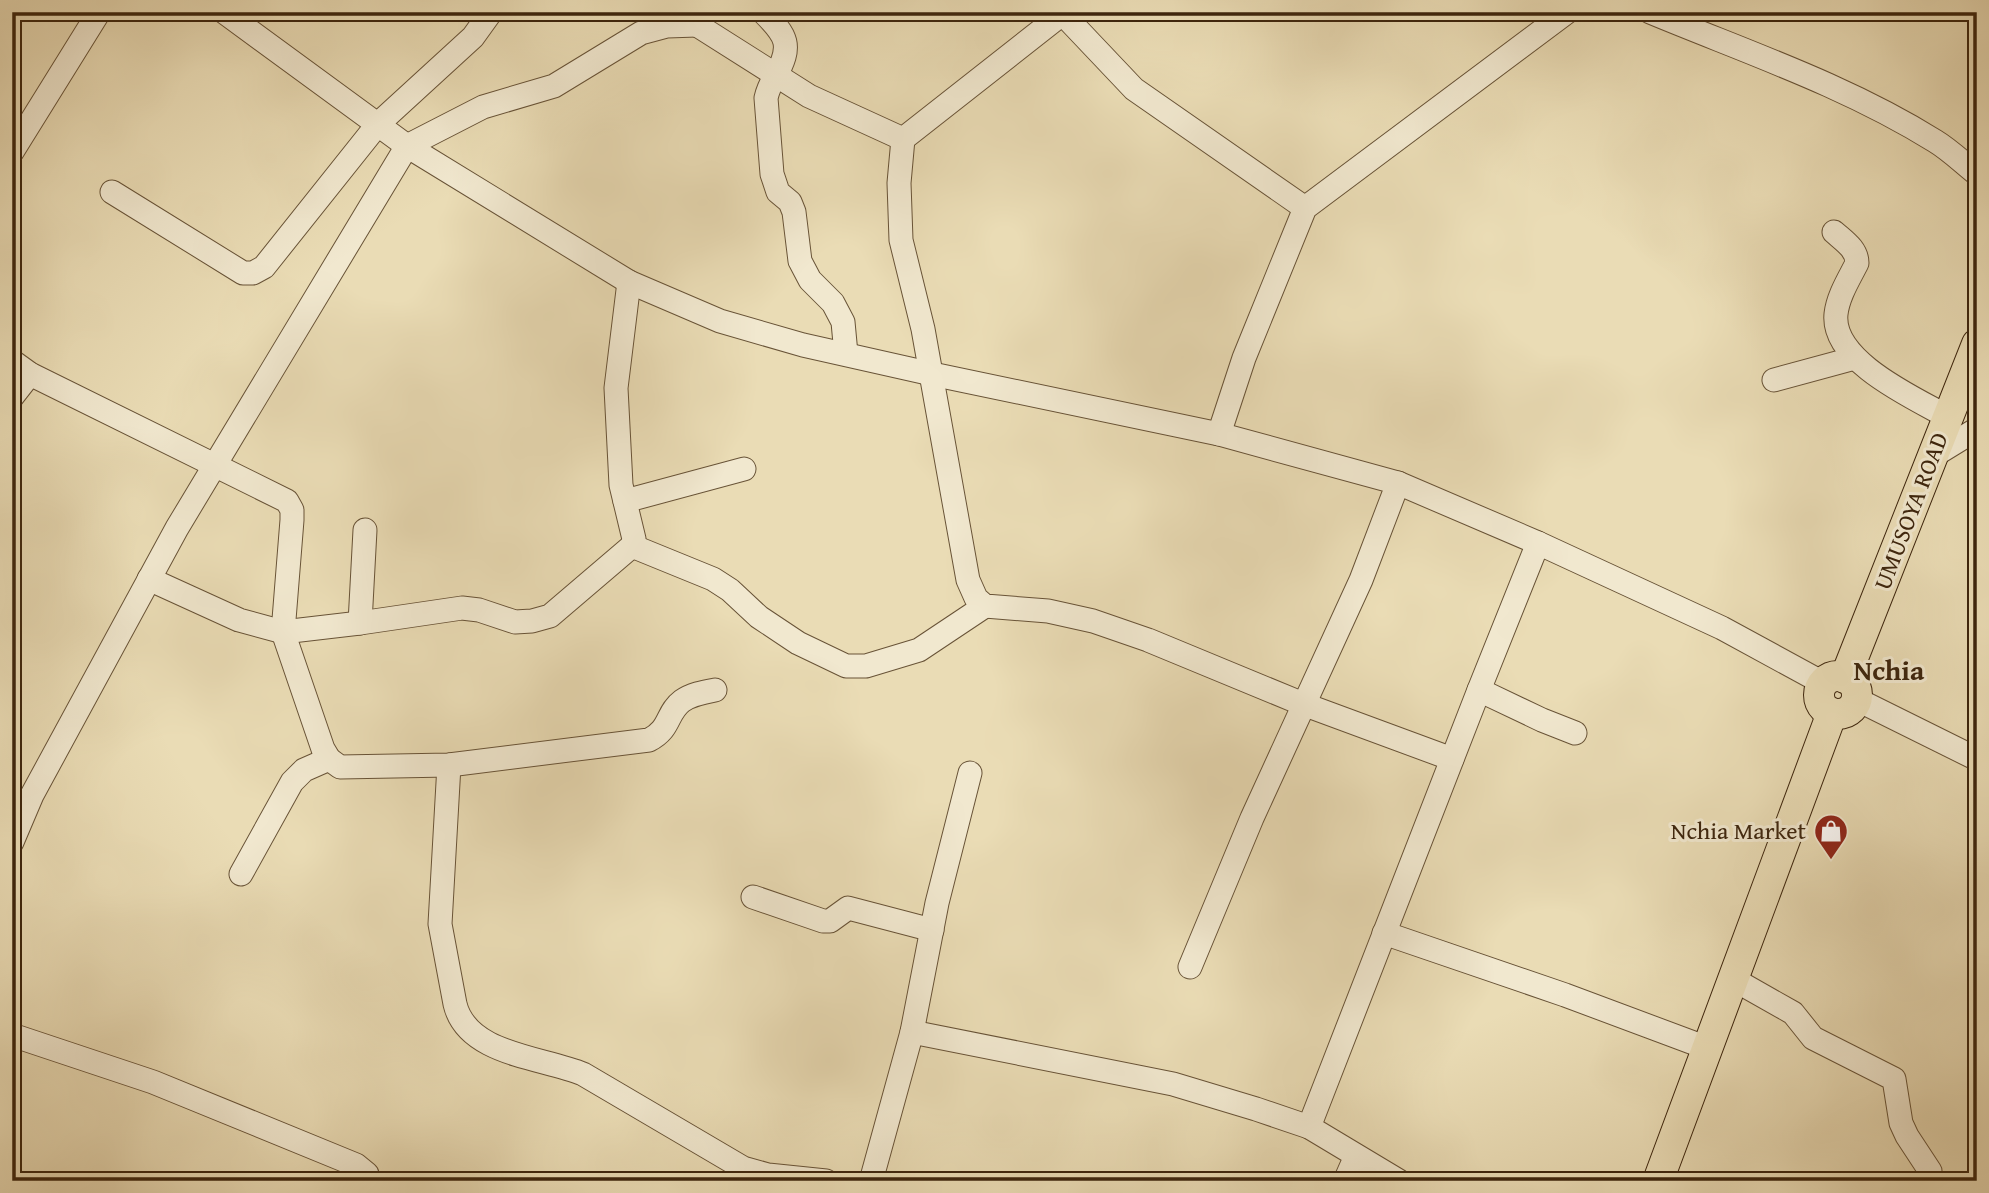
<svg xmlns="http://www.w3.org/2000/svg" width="1989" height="1193" viewBox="0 0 1989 1193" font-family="'Gentium Book Plus',serif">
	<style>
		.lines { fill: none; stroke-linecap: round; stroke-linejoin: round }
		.minor-casing { stroke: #685337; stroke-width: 25 }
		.major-casing { stroke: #3d250d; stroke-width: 32 }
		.minor { stroke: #f1e8cf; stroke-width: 23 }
		.major { stroke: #eadcb5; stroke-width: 30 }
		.labels { text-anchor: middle; stroke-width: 6; stroke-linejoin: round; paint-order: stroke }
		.street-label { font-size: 24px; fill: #3d250d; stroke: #f1e8cf }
		.poi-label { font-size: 24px; fill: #3d250d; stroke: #f1e8cf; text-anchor: end }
		.quarter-label { font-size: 28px; font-weight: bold; fill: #3d250d; stroke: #f1e8cf }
	</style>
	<rect width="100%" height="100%" fill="#eadcb5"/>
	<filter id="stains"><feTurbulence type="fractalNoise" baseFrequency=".00286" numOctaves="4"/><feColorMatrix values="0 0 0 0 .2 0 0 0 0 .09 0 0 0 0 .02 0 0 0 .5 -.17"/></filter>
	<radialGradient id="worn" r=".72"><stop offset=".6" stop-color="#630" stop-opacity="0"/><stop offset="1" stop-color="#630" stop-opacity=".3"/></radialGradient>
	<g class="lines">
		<g class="minor-casing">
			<g id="minor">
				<path d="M224 12 407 146 629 282 720 321 803 345 932 374 1219 434 1398 483 1538 543 1722 628 1823 683"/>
				<path d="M763 12C787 36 793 45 775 77 770 85 768 89 766 98L772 174 778 192 790 202 794 212 800 261 810 280 833 303 843 322 846 354"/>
				<path d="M1061 12 1134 89 1305 208"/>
				<path d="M1650 12C1746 52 1845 85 1935 141 1950 150 1963 163 1977 174"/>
				<path d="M687 15 697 25 809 96 903 139 1062 14"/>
				<path d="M903 139 899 183 901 240 923 329 968 580 976 598 985 606 1048 611 1093 621 1148 640 1303 704 1452 759"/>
				<path d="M12 152 99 12"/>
				<path d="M112 192 243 273H253L264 267 378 124 473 37 491 12"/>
				<path d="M1834 232C1844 241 1857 249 1857 263 1849 279 1838 296 1836 314 1831 361 1914 398 1948 417"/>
				<path d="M12 361 30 374 287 501 292 510V520L283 632 323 749 329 759 340 767 449 765 649 740C671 729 666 713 682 701 692 694 704 692 715 690"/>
				<path d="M1774 380 1855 358"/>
				<path d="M12 397 30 374"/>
				<path d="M1219 434 1244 358 1305 208 1567 12"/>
				<path d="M1933 456 1977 429"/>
				<path d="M625 501 744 469"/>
				<path d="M632 546 713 579 730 590 759 617 798 643 846 666H866L919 650 985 606"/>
				<path d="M149 579 239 620 283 632 360 623 462 608 479 610 515 622 532 621 550 616 632 546 634 539 621 485 616 388 629 282"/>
				<path d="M360 623 365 530"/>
				<path d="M1479 690 1542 720 1575 733"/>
				<path d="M1856 699 1977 759"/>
				<path d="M449 765 440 924 455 1004C467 1055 542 1057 583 1074L743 1168 768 1175 826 1181"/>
				<path d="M12 842 32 795 177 528 407 146 483 107 554 86 641 33 667 26 697 25"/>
				<path d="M241 874 292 782 304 770 329 759"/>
				<path d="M753 897 823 921H830L848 908 932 930"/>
				<path d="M1384 933 1565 995 1707 1048"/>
				<path d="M1190 967 1252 818 1361 580 1398 483"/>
				<path d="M1733 979 1793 1013 1813 1038 1894 1079 1901 1123 1907 1136 1930 1171"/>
				<path d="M912 1032 1173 1084 1256 1109 1309 1127 1399 1181"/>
				<path d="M12 1035 153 1082 356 1165 367 1174 368 1181"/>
				<path d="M1309 1127 1479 690 1538 543"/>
				<path d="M871 1181 912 1032 937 903 970 773"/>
				<path d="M1345 1181 1356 1156"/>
			</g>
		</g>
		<g class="major-casing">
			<g id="major">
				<circle cx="1838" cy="695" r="19"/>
				<path d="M1845 678 1977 344"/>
				<path d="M1658 1181 1832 713"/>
			</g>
		</g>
		<use href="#minor" class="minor"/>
		<use href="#major" class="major"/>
	</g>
	<defs>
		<g id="shop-pin" transform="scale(1.75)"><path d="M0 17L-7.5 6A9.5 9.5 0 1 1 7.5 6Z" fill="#8f2418" stroke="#f1e8cf"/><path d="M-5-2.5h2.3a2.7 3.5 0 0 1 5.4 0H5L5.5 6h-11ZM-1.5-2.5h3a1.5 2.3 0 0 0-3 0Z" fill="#fff"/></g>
	</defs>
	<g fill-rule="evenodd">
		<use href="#shop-pin" x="1831" y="831"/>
	</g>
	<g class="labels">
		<g class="street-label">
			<text transform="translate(1911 511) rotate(-69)" y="8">UMUSOYA ROAD</text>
		</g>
		<g class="poi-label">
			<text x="1806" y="839">Nchia Market</text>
		</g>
		<g class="quarter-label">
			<text x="1889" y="680">Nchia</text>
		</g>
	</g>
	<rect width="1989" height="1193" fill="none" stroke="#eadcb5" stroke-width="42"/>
	<rect x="14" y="14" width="1961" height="1165" fill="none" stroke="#3d250d" stroke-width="3.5"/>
	<rect x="21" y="21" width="1947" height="1151" fill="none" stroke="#3d250d" stroke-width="2"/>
	<rect width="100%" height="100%" filter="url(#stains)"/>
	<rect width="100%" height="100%" fill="url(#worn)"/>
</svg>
